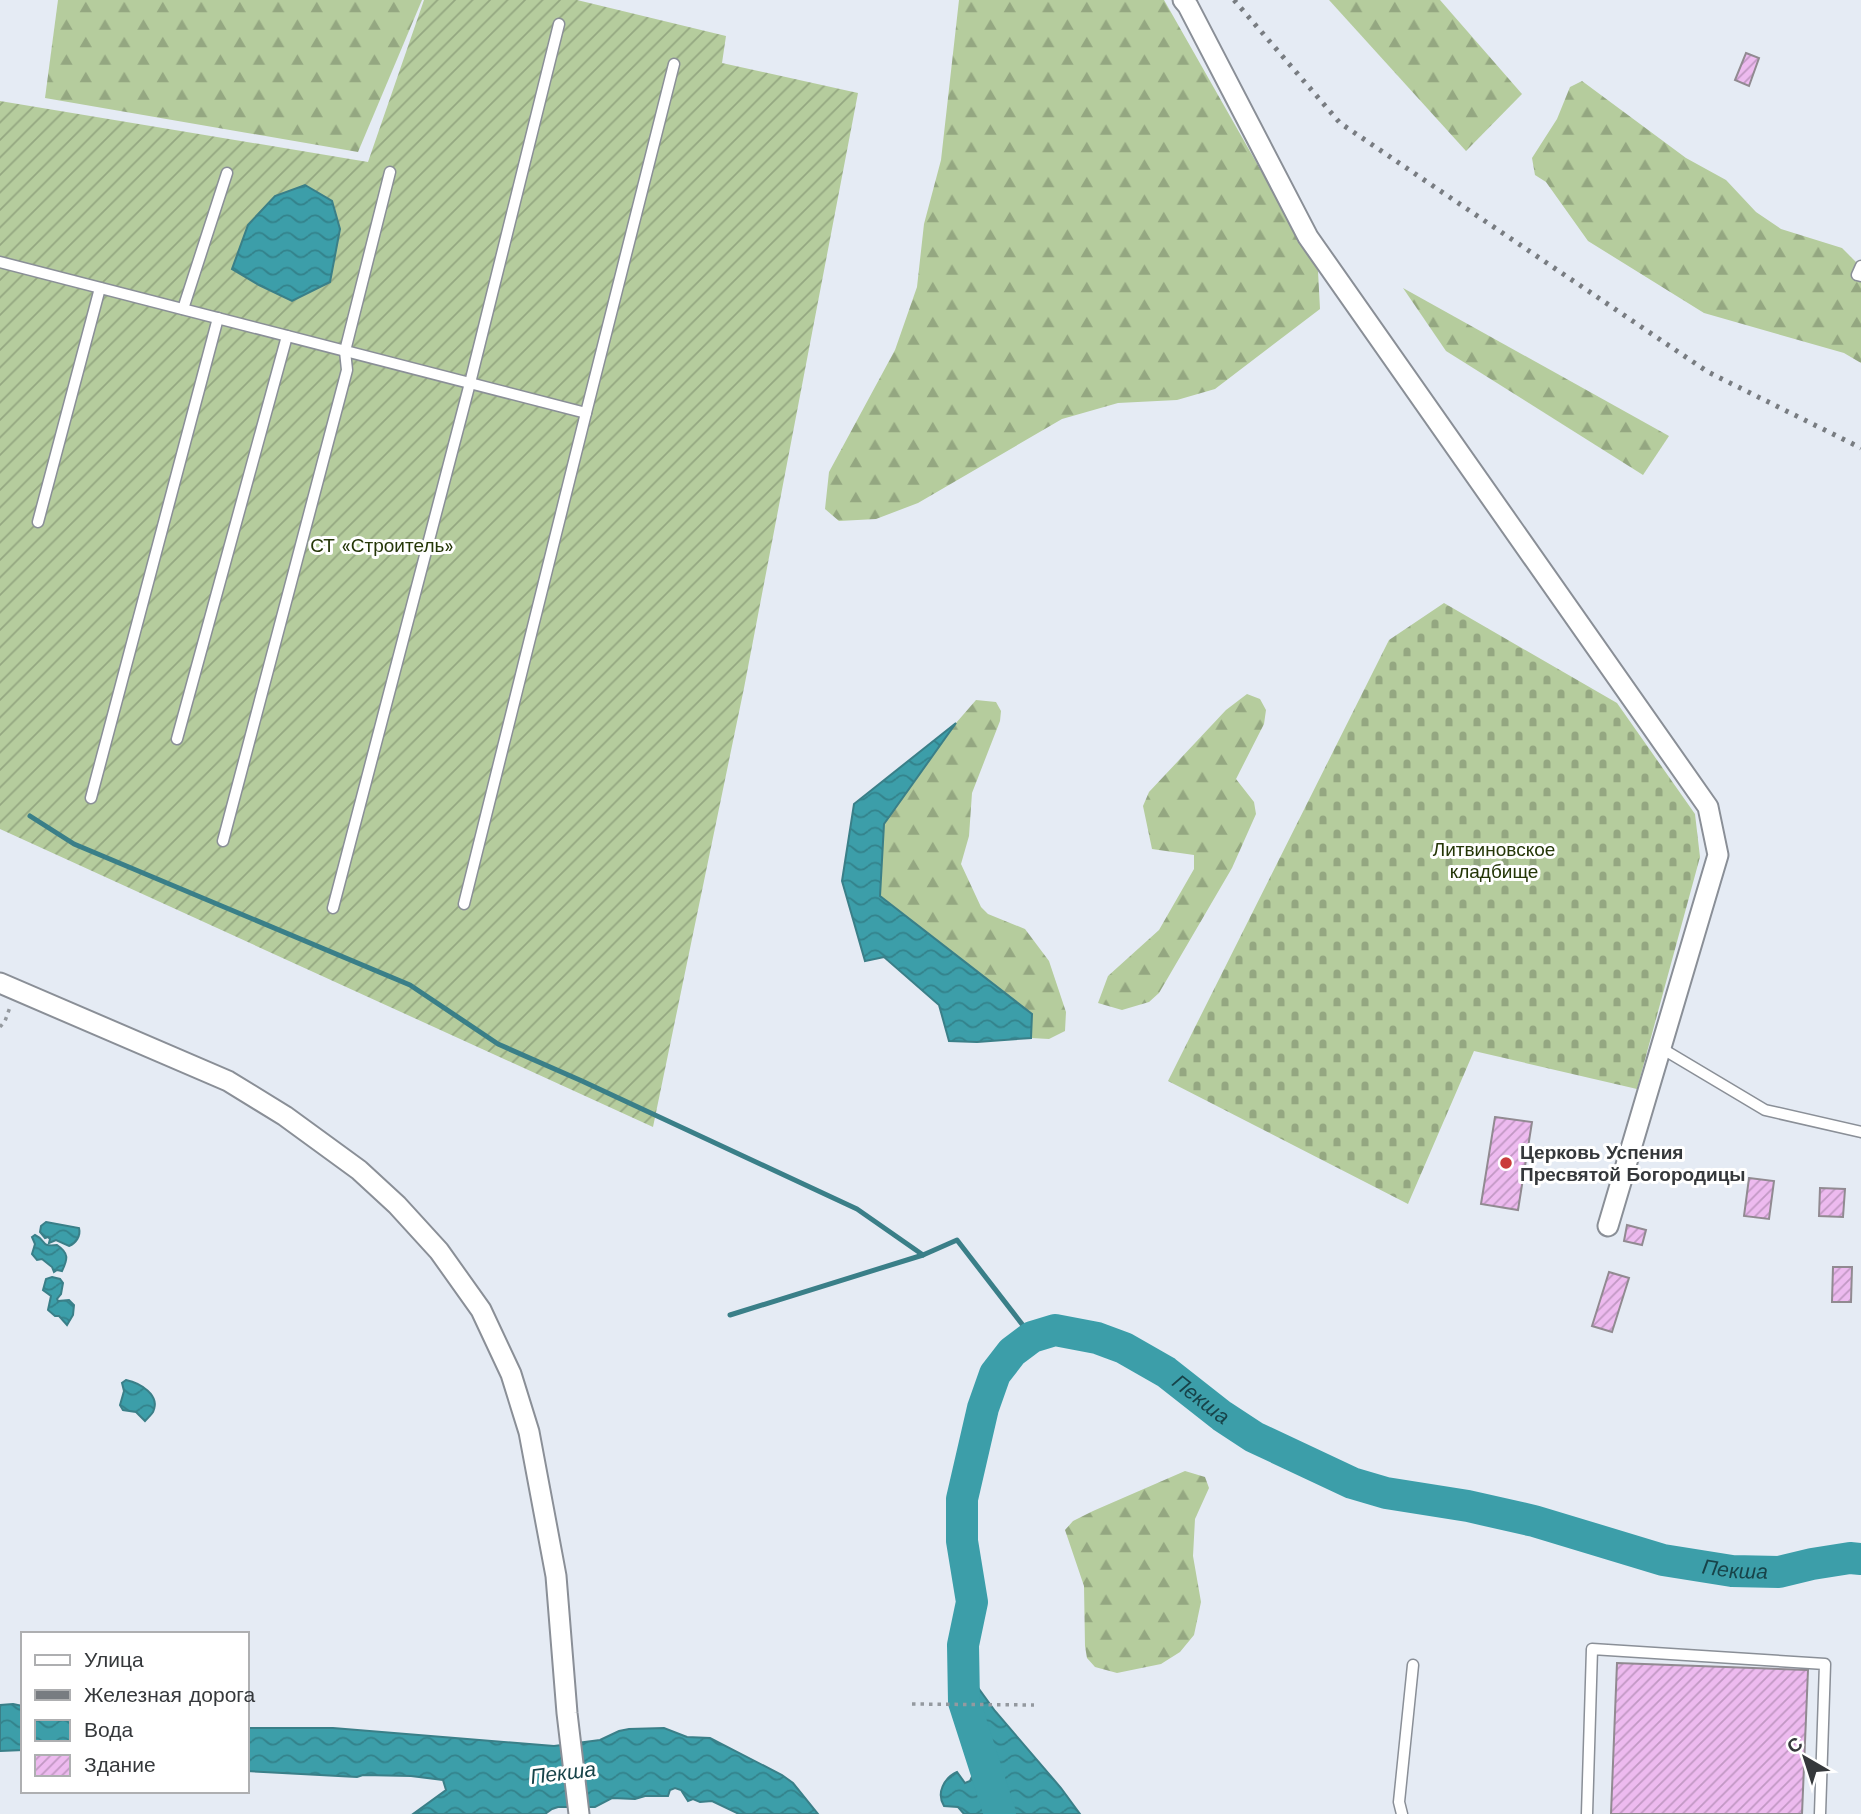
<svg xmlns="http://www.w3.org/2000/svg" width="1861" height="1814" viewBox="0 0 1861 1814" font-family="'Work Sans',sans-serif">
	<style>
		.forest { fill: url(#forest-firs) }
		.cemetery { fill: url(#cemetery-stones) }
		.garden { fill: url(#garden-furrows) }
		.water { fill: url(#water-waves); stroke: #3a7f88; stroke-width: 2 }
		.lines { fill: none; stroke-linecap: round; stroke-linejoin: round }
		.stream { stroke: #3a7f88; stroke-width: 5 }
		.river { stroke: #3c9ea9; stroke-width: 32 }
		.building { fill: url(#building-hatch); stroke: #918a91; stroke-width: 2 }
		.lane-casing { stroke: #8a8f97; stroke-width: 13 }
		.street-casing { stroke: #8a8f97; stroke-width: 23 }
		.path { stroke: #94999f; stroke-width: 3.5; stroke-dasharray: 3.5 5; stroke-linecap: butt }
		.lane { stroke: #fff; stroke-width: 10 }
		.street { stroke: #fff; stroke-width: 19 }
		.rail { stroke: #787c81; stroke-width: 5; stroke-dasharray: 3.5 7; stroke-linecap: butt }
		.poi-dot { fill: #ca3b3a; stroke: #fff; stroke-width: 2.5 }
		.labels { text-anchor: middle; stroke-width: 6; stroke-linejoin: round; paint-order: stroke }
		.park-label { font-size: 19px; fill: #243607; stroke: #fff }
		.poi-label { font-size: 19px; font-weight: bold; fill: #35383b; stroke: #fff; text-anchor: start }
		.water-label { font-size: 21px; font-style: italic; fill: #174349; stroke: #fff }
	</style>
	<defs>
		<pattern id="forest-firs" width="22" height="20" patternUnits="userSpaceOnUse" patternTransform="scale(1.75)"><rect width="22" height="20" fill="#b5cc9d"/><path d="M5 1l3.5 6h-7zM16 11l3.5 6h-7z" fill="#94a781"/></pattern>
		<pattern id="cemetery-stones" width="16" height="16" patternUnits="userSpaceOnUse" patternTransform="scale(1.75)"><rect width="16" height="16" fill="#b5cc9d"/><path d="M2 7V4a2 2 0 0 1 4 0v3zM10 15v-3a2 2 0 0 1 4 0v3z" fill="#94a781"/></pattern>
		<pattern id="garden-furrows" width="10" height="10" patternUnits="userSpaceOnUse" patternTransform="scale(1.75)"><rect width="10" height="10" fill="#b5cc9d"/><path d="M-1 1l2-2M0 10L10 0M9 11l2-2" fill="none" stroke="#94a781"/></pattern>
		<pattern id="water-waves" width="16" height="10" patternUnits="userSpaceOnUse" patternTransform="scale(1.75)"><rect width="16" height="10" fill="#3c9ea9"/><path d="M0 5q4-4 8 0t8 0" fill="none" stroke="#33828b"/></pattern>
		<pattern id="building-hatch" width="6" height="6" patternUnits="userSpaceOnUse" patternTransform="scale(1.75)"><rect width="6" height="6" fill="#edbaef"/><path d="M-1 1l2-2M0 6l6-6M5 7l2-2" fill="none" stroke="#c198c3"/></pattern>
	</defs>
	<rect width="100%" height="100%" fill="#e5ebf4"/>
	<g class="forest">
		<path d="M58 0H422L358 152 45 98Z"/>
		<path d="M959 0H1164L1318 271 1320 309 1215 389 1177 400 1118 403 1062 419 918 503 876 519 839 521 825 509 829 472 895 350 917 287 924 224 941 160Z"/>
		<path d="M1329 0H1440L1522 94 1466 151Z"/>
		<path d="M1582 81 1686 158 1726 180 1756 212 1781 229 1842 248 1861 267V363L1844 353 1704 313 1588 241 1546 182 1535 175 1532 158 1557 119 1570 87Z"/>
		<path d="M1403 288 1669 436 1643 475 1446 351Z"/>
		<path d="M1247 694 1260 699 1266 710 1264 724 1236 779 1254 802 1256 814 1232 868 1159 993 1149 1002 1122 1010 1098 1003 1108 976 1159 930 1194 869V855L1152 849 1143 806 1149 792 1226 710Z"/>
		<path d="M976 700 996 702 1001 711 1000 721 972 793 969 836 961 864 981 907 988 914 1025 929 1049 961 1066 1012 1065 1031 1049 1039 1031 1038 1032 1014 880 897 884 824 956 723Z"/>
		<path d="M1185 1471 1205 1477 1209 1488 1195 1519 1193 1556 1201 1602 1194 1635 1180 1652 1161 1664 1117 1673 1095 1667 1087 1658 1085 1646 1084 1586 1065 1530 1073 1521 1093 1511Z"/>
	</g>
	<path class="cemetery" d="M1444 603 1617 703 1695 814 1700 857 1637 1089 1474 1051 1408 1204 1168 1081 1389 640Z"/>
	<path class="garden" d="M424 0H577L726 36 722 63 858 93 744 688 653 1127 0 829V101L368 162Z"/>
	<g class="water">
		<path d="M305 185 332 201 340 229 330 282 292 301 259 285 232 269 248 225 275 196Z"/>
		<path d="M956 723 884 824 880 896 1032 1014 1031 1038 977 1042 949 1041 939 1005 884 957 865 961 842 881 854 804Z"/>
		<path d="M46 1222 79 1228C81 1236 76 1243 69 1246L56 1240 49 1243 50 1239 48 1237 45 1238 40 1232 41 1226Z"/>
		<path d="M35 1235C48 1241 39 1247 57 1245 69 1253 68 1259 62 1271L57 1270 54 1272 52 1267 42 1259 37 1260 32 1254 35 1244 32 1237Z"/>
		<path d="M52 1277 60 1279 63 1283 61 1294 57 1299 58 1301 69 1300 74 1305 73 1315 67 1325 59 1316H55L48 1310 51 1296 43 1290 46 1279Z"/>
		<path d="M126 1380C140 1383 161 1395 153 1412 151 1415 148 1418 145 1421L136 1412 123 1410 120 1405 124 1391 122 1383Z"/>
		<path d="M972 1666V1674L974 1682 995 1711 1061 1788 1080 1814H964L958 1807 944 1806C936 1793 944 1778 957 1772L965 1783 970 1781 975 1770 988 1750 975 1732 954 1717 952 1669Z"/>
		<path d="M13 1704 23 1706V1750L0 1751V1705Z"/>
		<path d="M247 1728H333L554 1746 600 1740 619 1731 629 1729 664 1728 687 1737 710 1738 782 1775 793 1783 818 1814H739L712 1801 700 1802 693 1799 688 1801 681 1790 675 1788 670 1790 668 1796H645L635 1799 612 1798 595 1807H558L552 1809 545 1814H413L446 1790 443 1780 411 1776 363 1775 357 1777 247 1771Z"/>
	</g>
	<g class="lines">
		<g class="stream">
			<path d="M30 816 74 844 410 985 498 1044 582 1081 857 1209 923 1255 957 1240 1032 1337"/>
			<path d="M730 1315 923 1255"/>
		</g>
		<path class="river" id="s1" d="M1000 1814 964 1702 963 1645 972 1602 962 1541V1499L983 1408 995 1374 1012 1352 1032 1337 1055 1330 1097 1338 1124 1348 1166 1372 1222 1416 1254 1437 1352 1483 1386 1493 1468 1506 1534 1521 1663 1560 1732 1571 1779 1572 1812 1564 1850 1558 1861 1559"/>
	</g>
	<g class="building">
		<path d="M1746 53 1759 58 1749 86 1735 80Z"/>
		<path d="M1495 1117 1532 1122 1518 1210 1481 1204Z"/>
		<path d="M1749 1178 1774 1181 1769 1219 1744 1216Z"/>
		<path d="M1820 1188 1845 1189 1843 1217 1819 1216Z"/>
		<path d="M1627 1225 1646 1230 1642 1245 1624 1241Z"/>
		<path d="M1833 1267H1852L1851 1302H1832Z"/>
		<path d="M1609 1272 1629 1278 1612 1332 1592 1326Z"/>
		<path d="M1617 1663 1808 1670 1802 1814H1611Z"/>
	</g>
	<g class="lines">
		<g class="lane-casing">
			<g id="lane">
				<path d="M0 262 586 413 674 64"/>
				<path d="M1861 266 1857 275 1861 276"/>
				<path d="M183 309 227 173"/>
				<path d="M38 522 100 288"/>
				<path d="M177 739 287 336"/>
				<path d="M91 798 218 318"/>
				<path d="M223 841 347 370 345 351 390 172"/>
				<path d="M464 904 586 413"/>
				<path d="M333 908 470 383 559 24"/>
				<path d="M1661 1048 1765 1110 1861 1132"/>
				<path d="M1402 1814 1399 1802 1413 1665"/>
				<path d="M1587 1814 1592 1649 1825 1664 1820 1814"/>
			</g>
		</g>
		<g class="street-casing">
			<g id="street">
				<path d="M1183 0 1188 6 1308 237 1708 807 1718 855 1608 1226"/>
				<path d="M0 983 228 1081 285 1116 359 1170 397 1205 439 1251 481 1310 511 1374 529 1432 556 1576 567 1713 579 1814"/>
			</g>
		</g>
		<g class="path">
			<path d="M0 1027 5 1021 10 1007"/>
			<path d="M912 1704 1034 1705"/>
		</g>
		<use href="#lane" class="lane"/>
		<use href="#street" class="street"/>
		<path class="rail" d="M1234 0 1340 123 1708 372 1861 448"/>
	</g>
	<circle class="poi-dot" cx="1506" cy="1163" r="7"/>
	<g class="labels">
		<g class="park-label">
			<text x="382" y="552">СТ «Строитель»</text>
			<text x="1494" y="856">Литвиновское<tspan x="1494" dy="22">кладбище</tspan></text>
		</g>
		<g class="poi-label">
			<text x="1520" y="1159">Церковь Успения<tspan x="1520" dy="22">Пресвятой Богородицы</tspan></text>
		</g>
		<g class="water-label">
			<text dy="7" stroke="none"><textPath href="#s1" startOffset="693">Пекша</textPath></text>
			<text dy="7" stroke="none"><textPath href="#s1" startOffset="1260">Пекша</textPath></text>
			<text transform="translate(563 1773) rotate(-7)" y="7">Пекша</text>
		</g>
	</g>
	<rect x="21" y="1632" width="228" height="161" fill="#ffffff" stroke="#aeafb1" stroke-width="2"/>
	<rect x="35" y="1655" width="35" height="10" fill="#ffffff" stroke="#aeafb1" stroke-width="2"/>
	<text x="84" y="1667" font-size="21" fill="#35383b">Улица</text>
	<rect x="35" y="1690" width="35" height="10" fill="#787c81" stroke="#aeafb1" stroke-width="2"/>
	<text x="84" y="1702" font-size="21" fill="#35383b">Железная дорога</text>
	<rect x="35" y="1720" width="35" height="21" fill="url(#water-waves)" stroke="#aeafb1" stroke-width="2"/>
	<text x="84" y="1737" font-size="21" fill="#35383b">Вода</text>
	<rect x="35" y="1755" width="35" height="21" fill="url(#building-hatch)" stroke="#aeafb1" stroke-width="2"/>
	<text x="84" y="1772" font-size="21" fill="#35383b">Здание</text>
	<g transform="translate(1805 1758) rotate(321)" stroke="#ffffff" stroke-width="5" paint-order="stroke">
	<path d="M0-5L12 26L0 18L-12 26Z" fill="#35383b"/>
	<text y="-10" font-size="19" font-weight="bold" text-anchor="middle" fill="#35383b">С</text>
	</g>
</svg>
